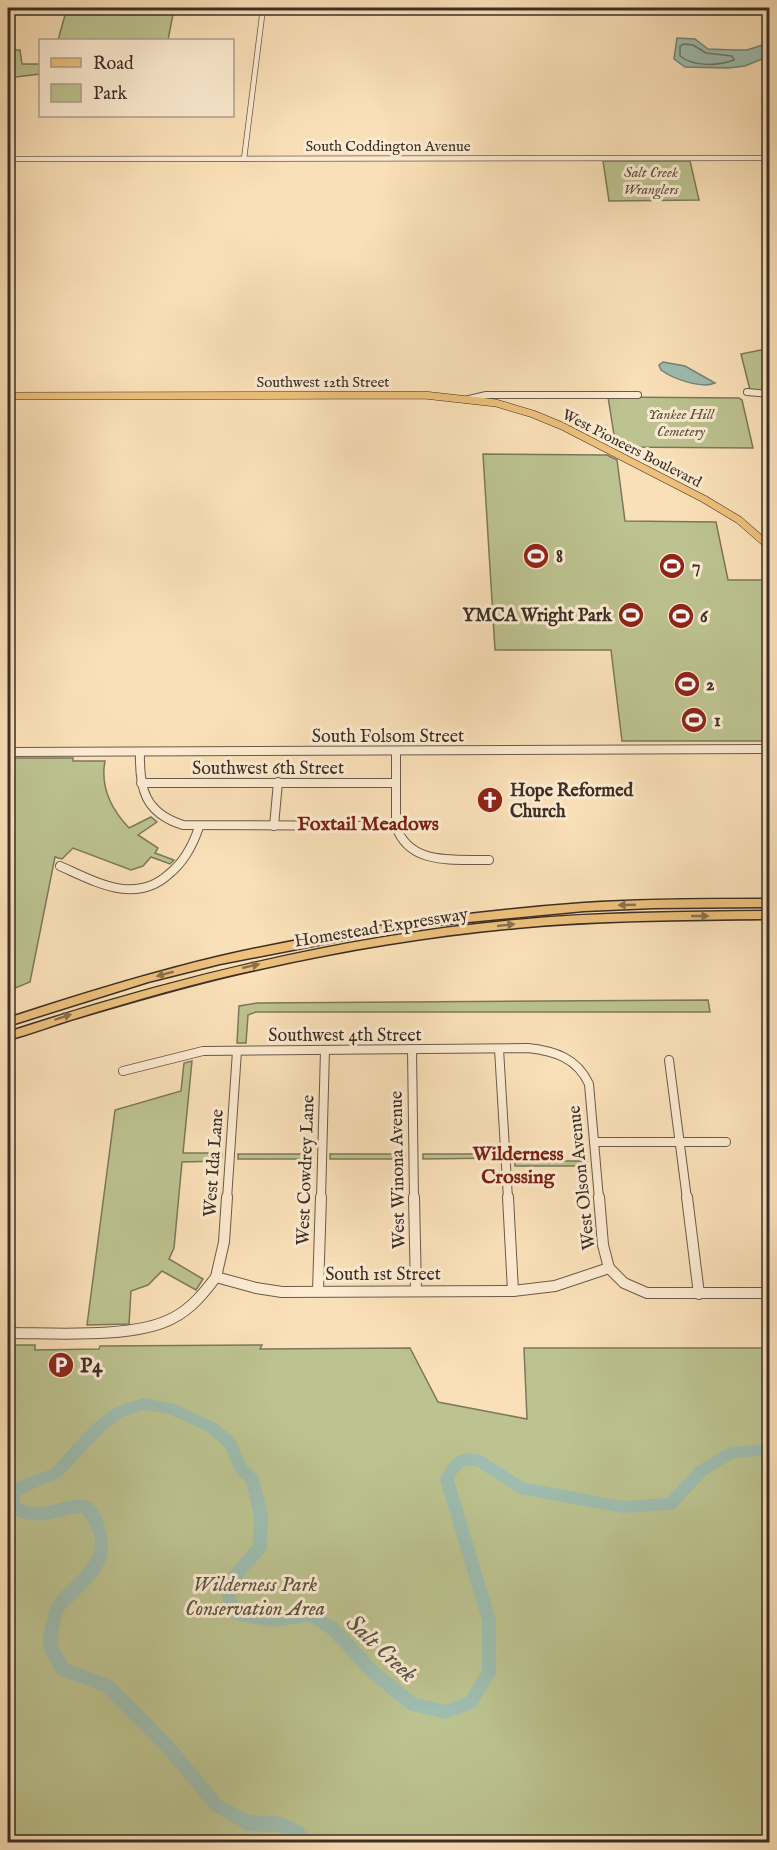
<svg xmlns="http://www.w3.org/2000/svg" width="777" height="1850" viewBox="0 0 777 1850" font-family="'IM FELL English',serif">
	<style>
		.green { fill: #bcc390; stroke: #7c785b; stroke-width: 1.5 }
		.water { fill: #9ebdb0; stroke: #768479; stroke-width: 1.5 }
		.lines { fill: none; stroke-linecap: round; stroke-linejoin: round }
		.shore { stroke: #6c766b; stroke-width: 1.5 }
		.river { fill: #9ebdb0; fill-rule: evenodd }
		.minor-far3-casing { stroke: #6b5a4a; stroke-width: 6 }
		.minor-far2-casing { stroke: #6b5a4a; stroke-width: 8 }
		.minor-far1-casing { stroke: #6b5a4a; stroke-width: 10 }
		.minor-casing { stroke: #6b5a4a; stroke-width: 12 }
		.major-casing { stroke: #3b2e26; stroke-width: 8 }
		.highway-casing { stroke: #3b2e26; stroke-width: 3 }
		.minor-far3 { stroke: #fcebd1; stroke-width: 4.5 }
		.minor-far2 { stroke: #fcebd1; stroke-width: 6 }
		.minor-far1 { stroke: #fcebd1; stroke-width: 8 }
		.minor { stroke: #fcebd1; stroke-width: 10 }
		.major { stroke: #edc07c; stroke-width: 7 }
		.highway { fill: #edc07c; fill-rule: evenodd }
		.oneway { fill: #8b704d }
		.labels { text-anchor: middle; stroke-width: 6; stroke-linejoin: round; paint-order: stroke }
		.far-street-label { font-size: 15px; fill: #3b2e26; stroke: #fcebd1 }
		.far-park-label { font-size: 15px; font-style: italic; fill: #5b5340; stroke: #fcebd1 }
		.poi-label { font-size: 18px; font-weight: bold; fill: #3b2e26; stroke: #fcebd1; text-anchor: start }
		.street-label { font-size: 18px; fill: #3b2e26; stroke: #fcebd1 }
		.neighbourhood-label { font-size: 20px; font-weight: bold; fill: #7a1f14; stroke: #fcebd1 }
		.near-poi-label { font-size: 21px; font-weight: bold; fill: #3b2e26; stroke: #fcebd1; text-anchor: start }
		.near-park-label { font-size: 21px; font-style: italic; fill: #5b5340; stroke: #fcebd1 }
		.near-water-label { font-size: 24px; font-style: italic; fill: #545248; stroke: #fcebd1 }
	</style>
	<rect width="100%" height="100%" fill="#fae0b8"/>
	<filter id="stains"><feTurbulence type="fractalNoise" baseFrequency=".00333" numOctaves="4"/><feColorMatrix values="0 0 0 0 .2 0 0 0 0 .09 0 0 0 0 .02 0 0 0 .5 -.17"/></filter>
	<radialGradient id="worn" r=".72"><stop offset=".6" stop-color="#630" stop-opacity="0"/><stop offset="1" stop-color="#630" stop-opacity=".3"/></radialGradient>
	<g class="green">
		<path d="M67 8H173V10H258L257 14H173L168 40H58Z"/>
		<path d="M8 50H20L22 64H40V74L8 78Z"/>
		<path d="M603 161H690L699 200 609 201Z"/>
		<path d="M761 350H769V391L750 390 741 354Z"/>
		<path d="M608 397 739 398 742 400 753 448 616 447Z"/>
		<path d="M483 454 607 455 617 460 625 521 716 522 728 580H769V741H622L611 650H495Z"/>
		<path d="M8 758H73V761H105C100 787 111 809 129 828L151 817 157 822 138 835 158 848 155 853 174 860 170 864 151 857 143 866 131 870 73 848 62 859 55 857 30 982 8 991Z"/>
		<path d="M708 1000 710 1012H256L248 1015 246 1043H237L239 1006 257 1003Z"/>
		<path d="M192 1061 183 1153H222L221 1161 182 1162 174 1248 169 1259 203 1279 196 1290 162 1271 148 1285 131 1291 129 1324 87 1325 115 1110 181 1091 184 1063Z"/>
		<rect x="238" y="1154" width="75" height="5"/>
		<rect x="330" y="1154" width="75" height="5"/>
		<path d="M423 1154H498V1158L423 1159Z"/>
		<rect x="515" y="1161" width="72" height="5"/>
		<path d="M8 1345H35V1350L99 1349 100 1346 262 1345 260 1349 410 1348 438 1402 527 1419 524 1348H769V1842H8Z"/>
	</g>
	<g class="water">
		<path d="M677 38 695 39 708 49 735 50H747L769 43V56L745 66 728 68 685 67 674 59Z"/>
		<path d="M663 362 685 366 715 383C702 389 673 379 661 370L659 365Z"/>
	</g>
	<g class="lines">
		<path class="shore" d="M684 44 693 45 706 53 732 56 734 60C718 66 694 67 680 56V46Z"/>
		<path class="river" d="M143 1398 175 1404 216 1423 235 1439 247 1466 257 1475 259 1479 268 1515 267 1547 265 1552 236 1585V1599L243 1609 273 1613 310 1608 338 1624 378 1667 416 1698 446 1705 466 1697 482 1671V1620L440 1480C449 1461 459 1447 483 1456L523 1482 622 1501 667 1498 696 1467 727 1448 770 1443V1455L734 1458 706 1475 675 1509 670 1510 622 1513 520 1494 476 1466H465L457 1473 454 1480 496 1620V1673L476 1707 446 1719 412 1711 407 1709 368 1677 328 1634 309 1622 273 1627 234 1620C225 1607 217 1594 224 1578L253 1545 254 1515 246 1482 237 1474 225 1447 206 1431 169 1414 143 1410 123 1417 102 1433 61 1477 22 1494 20 1496V1503C45 1517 75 1490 92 1503 100 1510 104 1522 106 1532 114 1563 96 1578 76 1599 72 1603 66 1607 63 1612 61 1617 57 1639 58 1644 59 1651 65 1658 68 1664L112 1680 173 1742 221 1800 249 1815 278 1816 302 1826 313 1842H296L292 1837 278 1832 247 1831 211 1810 163 1752 102 1691 58 1675C53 1666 43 1652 43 1642 43 1633 49 1608 53 1602 77 1571 114 1557 83 1514L78 1513 43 1521 24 1519 9 1512 8 1508V1492L12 1484 51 1469 92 1425 114 1408Z"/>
		<g class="minor-far3-casing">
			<g id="minor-far3">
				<path d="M8 159 770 158"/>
				<path d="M244 159 263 8"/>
			</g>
		</g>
		<g class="minor-far2-casing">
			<g id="minor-far2">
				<path d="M747 392 770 394"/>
				<path d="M469 399 486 395H638"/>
			</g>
		</g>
		<g class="minor-far1-casing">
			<g id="minor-far1">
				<path d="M396 751V826"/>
				<path d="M8 752 770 749"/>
				<path d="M140 752C139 789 145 813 183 825L396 826C409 866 454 859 489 860"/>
				<path d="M141 783H396"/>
				<path d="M274 826 278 782"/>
				<path d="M60 866C96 882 135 905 169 874 184 862 193 845 199 827"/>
				<path d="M412 1049 414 1199"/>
				<path d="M499 1049 508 1199"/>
				<path d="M669 1060 687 1199"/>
				<path d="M123 1071 203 1051 528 1048C555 1051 577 1058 589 1084L599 1199"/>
				<path d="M594 1142H726"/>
				<path d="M227 1199 237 1051"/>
				<path d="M321 1199 325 1050"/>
			</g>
		</g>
		<g class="minor-casing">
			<g id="minor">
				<path d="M414 1197 416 1291"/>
				<path d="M508 1197 513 1291"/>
				<path d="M599 1197 603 1245 609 1268"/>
				<path d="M687 1197 699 1294"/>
				<path d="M216 1277 224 1242 227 1197"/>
				<path d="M318 1291 321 1197"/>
				<path d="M8 1333C52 1333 135 1339 173 1318 191 1309 204 1293 216 1277L256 1288 282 1292 513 1291 555 1286 609 1268 624 1283 647 1293H770"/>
			</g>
		</g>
		<g class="major-casing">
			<path id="major" d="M8 396 424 395 496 403 533 414 562 426 704 499 739 520 770 547"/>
		</g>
		<g class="highway-casing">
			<g id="highway">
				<path d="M770 899V907L653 908 584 911 437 925 364 936 220 964 148 982 8 1026V1018C78 995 149 973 221 956 340 929 462 912 584 903 646 899 708 899 770 899Z"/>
				<path d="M770 911V919C685 920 600 920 516 928 430 936 345 950 260 969 198 982 137 1000 77 1018 53 1025 31 1034 8 1040V1032C173 978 342 936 516 920 600 912 685 912 770 911Z"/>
			</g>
		</g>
		<use href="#minor-far3" class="minor-far3"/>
		<use href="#minor-far2" class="minor-far2"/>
		<use href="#minor-far1" class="minor-far1"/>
		<use href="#minor" class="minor"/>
		<use href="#major" class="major"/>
		<use href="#highway" class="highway"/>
	</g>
	<defs><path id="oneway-solid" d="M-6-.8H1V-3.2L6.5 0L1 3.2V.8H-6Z" transform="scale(1.5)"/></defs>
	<g class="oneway">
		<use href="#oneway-solid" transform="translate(627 905) rotate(178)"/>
		<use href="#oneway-solid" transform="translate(700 916)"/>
		<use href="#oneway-solid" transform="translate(506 925) rotate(-6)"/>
		<use href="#oneway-solid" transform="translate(251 966) rotate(-13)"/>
		<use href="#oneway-solid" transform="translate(165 974) rotate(165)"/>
		<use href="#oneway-solid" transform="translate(63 1017) rotate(-18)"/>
	</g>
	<defs>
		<g id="stadium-disc" transform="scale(1.35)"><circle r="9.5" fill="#8f2418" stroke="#fcebd1"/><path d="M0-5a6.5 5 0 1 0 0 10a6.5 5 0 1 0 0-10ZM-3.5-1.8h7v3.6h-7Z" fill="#fff"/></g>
		<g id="church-disc" transform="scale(1.35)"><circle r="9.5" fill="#8f2418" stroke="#fcebd1"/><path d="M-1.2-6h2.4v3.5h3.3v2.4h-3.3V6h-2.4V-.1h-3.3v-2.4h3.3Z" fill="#fff"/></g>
		<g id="parking-disc" transform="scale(1.35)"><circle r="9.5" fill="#8f2418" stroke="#fcebd1"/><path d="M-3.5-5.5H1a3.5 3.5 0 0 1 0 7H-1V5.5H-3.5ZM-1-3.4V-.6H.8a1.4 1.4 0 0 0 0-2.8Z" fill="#fff"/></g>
	</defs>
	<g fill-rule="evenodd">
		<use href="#stadium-disc" x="536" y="556"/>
		<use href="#stadium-disc" x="672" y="566"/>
		<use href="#stadium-disc" x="631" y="615"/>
		<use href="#stadium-disc" x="681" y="616"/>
		<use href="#stadium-disc" x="687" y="684"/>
		<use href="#stadium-disc" x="694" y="720"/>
		<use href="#church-disc" x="490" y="800"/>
		<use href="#parking-disc" x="61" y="1365"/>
	</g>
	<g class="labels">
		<g class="far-street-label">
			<text x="388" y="151">South Coddington Avenue</text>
			<text x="323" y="387">Southwest 12th Street</text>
			<text transform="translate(632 448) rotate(27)" y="5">West Pioneers Boulevard</text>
		</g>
		<g class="far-park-label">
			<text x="651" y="177">Salt Creek<tspan x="651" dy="17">Wranglers</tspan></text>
			<text x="681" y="419">Yankee Hill<tspan x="681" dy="17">Cemetery</tspan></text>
		</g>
		<g class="poi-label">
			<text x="556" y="562">8</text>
			<text x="692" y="572">7</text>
			<text x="612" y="621" text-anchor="end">YMCA Wright Park</text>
			<text x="700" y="622">6</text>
			<text x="706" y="690">2</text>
			<text x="714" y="726">1</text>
			<text x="510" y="796">Hope Reformed<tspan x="510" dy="21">Church</tspan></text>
		</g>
		<g class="street-label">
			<text x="388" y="742">South Folsom Street</text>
			<text x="268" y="774">Southwest 6th Street</text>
			<text transform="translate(381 927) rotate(-9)" y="6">Homestead Expressway</text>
			<text x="345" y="1041">Southwest 4th Street</text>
			<text transform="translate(213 1163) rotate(-86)" y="6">West Ida Lane</text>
			<text transform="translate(305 1170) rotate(-88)" y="6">West Cowdrey Lane</text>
			<text transform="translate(397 1170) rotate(-91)" y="6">West Winona Avenue</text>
			<text transform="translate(581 1178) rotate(-96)" y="6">West Olson Avenue</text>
			<text x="383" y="1280">South 1st Street</text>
		</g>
		<g class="neighbourhood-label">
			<text x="368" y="830">Foxtail Meadows</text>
			<text x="518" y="1160">Wilderness<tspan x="518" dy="23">Crossing</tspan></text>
		</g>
		<g class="near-poi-label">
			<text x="80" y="1372">P4</text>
		</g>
		<g class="near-park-label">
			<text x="255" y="1591">Wilderness Park<tspan x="255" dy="24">Conservation Area</tspan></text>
		</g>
		<g class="near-water-label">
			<text transform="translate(382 1648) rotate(43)" y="8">Salt Creek</text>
		</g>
	</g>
	<rect width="777" height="1850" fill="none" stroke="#fae0b8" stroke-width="30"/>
	<rect x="9" y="9" width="759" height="1832" fill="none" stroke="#3b2e26" stroke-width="3"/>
	<rect x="15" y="15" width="747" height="1820" fill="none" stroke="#3b2e26" stroke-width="1.5"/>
	<rect x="39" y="39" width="195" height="78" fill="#fcebd1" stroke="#af9f8d" stroke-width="1.5"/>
	<rect x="51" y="58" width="30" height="9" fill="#edc07c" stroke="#af9f8d" stroke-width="1.5"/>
	<text x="93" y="69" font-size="18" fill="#3b2e26">Road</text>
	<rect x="51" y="84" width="30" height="18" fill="#bcc390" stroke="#af9f8d" stroke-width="1.5"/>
	<text x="93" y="99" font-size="18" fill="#3b2e26">Park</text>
	<rect width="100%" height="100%" filter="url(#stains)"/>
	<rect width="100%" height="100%" fill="url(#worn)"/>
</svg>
